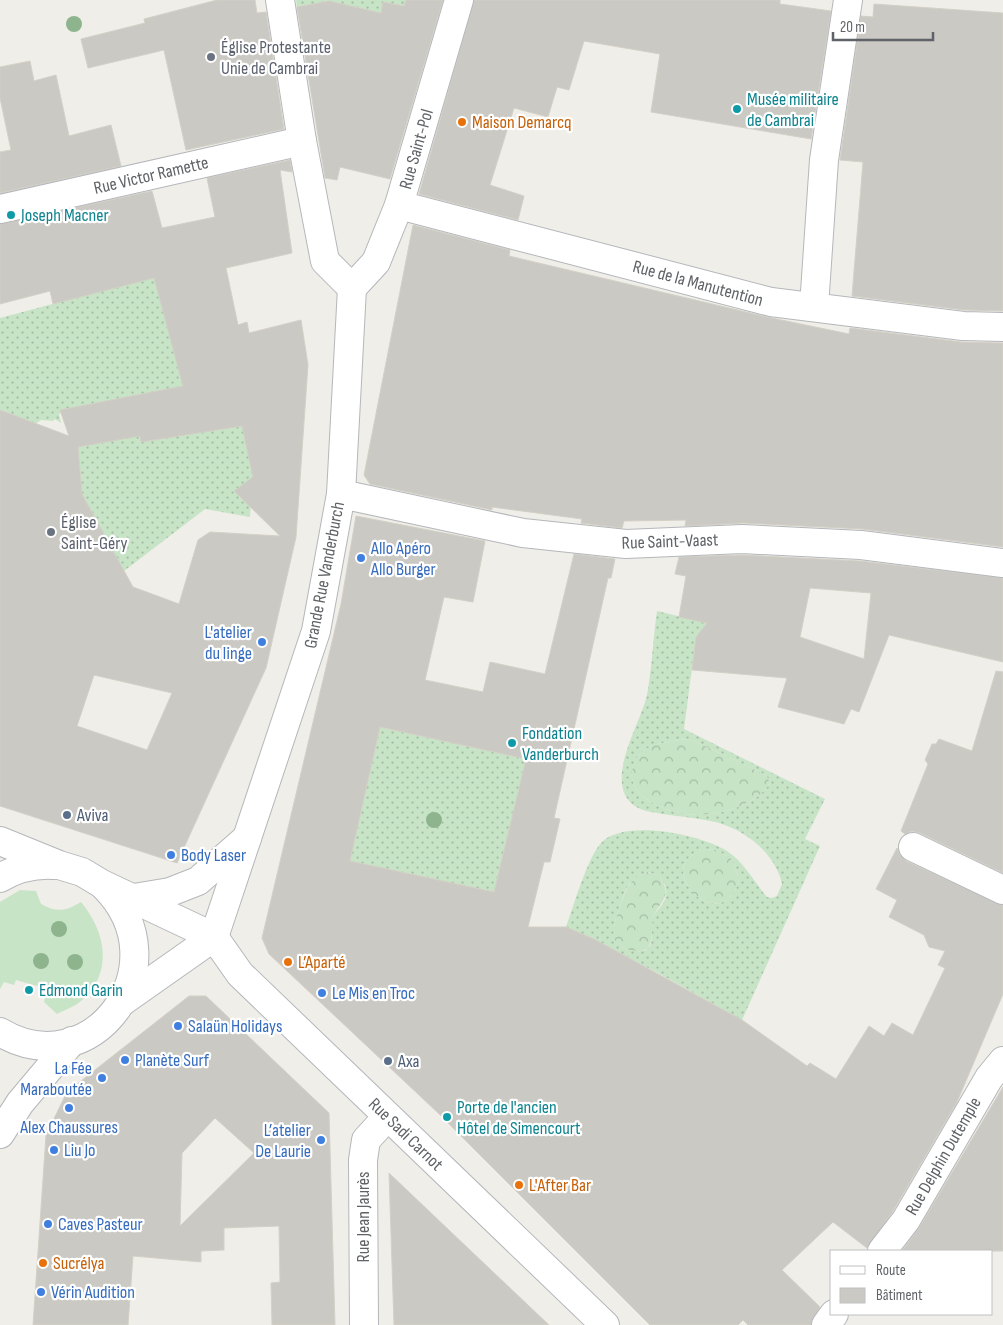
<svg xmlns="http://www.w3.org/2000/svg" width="1003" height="1325" viewBox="0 0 1003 1325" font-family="'Sofia Sans Condensed',sans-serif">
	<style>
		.grass { fill: #c7e4c7 }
		.forest { fill: url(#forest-crowns) }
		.garden { fill: url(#garden-dots); fill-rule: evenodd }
		.building { fill: #cbc9c4; stroke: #d4d0c6; fill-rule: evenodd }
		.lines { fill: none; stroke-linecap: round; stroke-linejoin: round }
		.minor-casing { stroke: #b4b7bb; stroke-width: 30 }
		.minor { stroke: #fff; stroke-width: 28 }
		.tree { fill: #8eb48d }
		.worship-dot { fill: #6b7280; stroke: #fff; stroke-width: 2 }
		.culture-dot { fill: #0f9aa8; stroke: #fff; stroke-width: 2 }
		.food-dot { fill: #e8710a; stroke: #fff; stroke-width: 2 }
		.shop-dot { fill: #3f7fe0; stroke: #fff; stroke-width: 2 }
		.service-dot { fill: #5c6f8a; stroke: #fff; stroke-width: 2 }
		.labels { text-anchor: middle; stroke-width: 4.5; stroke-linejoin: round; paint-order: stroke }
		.worship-label { font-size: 18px; fill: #5b616d; stroke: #fff; text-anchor: start }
		.culture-label { font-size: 18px; fill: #0d838f; stroke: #fff; text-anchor: start }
		.food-label { font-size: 18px; fill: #c56008; stroke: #fff; text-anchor: start }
		.street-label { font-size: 18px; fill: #5f6266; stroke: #fff }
		.shop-label { font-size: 18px; fill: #366cbe; stroke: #fff; text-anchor: start }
		.service-label { font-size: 18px; fill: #4e5e75; stroke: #fff; text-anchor: start }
	</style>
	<defs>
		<pattern id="forest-crowns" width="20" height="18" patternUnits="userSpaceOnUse" patternTransform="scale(1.25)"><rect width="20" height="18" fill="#c7e4c7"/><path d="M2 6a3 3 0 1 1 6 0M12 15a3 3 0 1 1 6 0" fill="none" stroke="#a5bca5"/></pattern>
		<pattern id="garden-dots" width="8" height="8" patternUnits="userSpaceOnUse" patternTransform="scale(1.25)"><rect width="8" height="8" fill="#c7e4c7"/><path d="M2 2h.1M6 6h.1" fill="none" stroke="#a5bca5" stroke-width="1.8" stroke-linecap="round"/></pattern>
	</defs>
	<rect width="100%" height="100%" fill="#efeee8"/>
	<path class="grass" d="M20 890 36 891 41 904C57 913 66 911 81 902 106 932 114 973 81 1001 74 1007 64 1010 57 1014L44 1002 46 994 39 993 41 987 16 980 14 985 4 982 0 989V902Z"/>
	<g class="forest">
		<path d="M687 739 699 743 766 775 770 782C764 794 751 802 738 807 725 812 711 815 697 815 673 815 628 800 632 771 633 762 638 754 646 749 658 742 673 741 687 739Z"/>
		<path d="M714 849 732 859 739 879C722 946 639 855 714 849Z"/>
		<path d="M647 872C654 873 659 875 662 881 673 899 656 904 653 919 650 936 657 956 629 950 605 946 615 922 620 906 623 898 626 889 631 882 636 877 641 874 647 872Z"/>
	</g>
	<g class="garden">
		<path d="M296 0H406L404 6 383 2 381 13 329 1 297 7Z"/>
		<path d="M154 277 244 425 251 468H257L254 484 245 483 241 486 239 497 244 501 251 502 250 517 205 509 124 571 82 494 78 451 61 413 59 414 61 423 55 419 53 421 41 420 31 427 0 415V318Z"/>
		<path d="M657 611 707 623 696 637 684 729 825 799 805 839 820 846 742 1020 658 973 566 927C574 905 587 859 601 843 624 818 702 835 727 851 744 862 754 882 767 897L772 898 777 896 782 884C776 855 747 831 719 823 701 818 681 817 663 814 652 812 639 811 631 803 605 778 641 723 647 695 652 668 653 639 657 611ZM687 739 699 743 766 775 770 782C764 794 751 802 738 807 725 812 711 815 697 815 673 815 628 800 632 771 633 762 638 754 646 749 658 742 673 741 687 739ZM714 849 732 859 739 879C722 946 639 855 714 849ZM647 872C660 873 670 887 665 899 663 906 657 909 654 915 648 931 661 957 630 950 605 946 615 922 620 906 623 898 625 889 631 882 636 877 641 874 647 872Z"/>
		<path d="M380 727 526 759 494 892 350 861Z"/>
	</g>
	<g class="building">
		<path d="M217 0H255L257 13 266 12 284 129 186 150 164 50 88 68 81 39 145 23 144 19Z"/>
		<path d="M406 0H443L390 179 340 167 337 180 325 178 297 7 329 1 381 13 383 2 404 6Z"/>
		<path d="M474 0H780V4L831 11 811 139 651 112 660 54 584 41 569 90 557 87 548 117 514 108 490 185 524 196 518 220 419 194Z"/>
		<path d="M874 4 1003 13V311L964 310 852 296 863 162 840 160 861 16 873 17Z"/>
		<path d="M30 61 34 81 56 75 69 136 111 125 121 166 0 193V152L11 150 0 98V67Z"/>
		<path d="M290 160 292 172 280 170 292 253 226 268 238 325 247 322 249 333 301 320 308 365 296 537 266 668 177 863 0 806V410L69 436 60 410 183 386 154 278 53 304 50 291 0 304V224L152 191 162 228 215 217 207 178ZM242 426 253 477 234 491 280 536 210 532 198 540 179 604 133 587 82 494 78 447 140 436 141 442ZM94 675 172 693 147 750 77 726Z"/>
		<path d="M413 225 510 250 509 256 767 317 849 334 850 328 961 342 1003 343V547L862 529 743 523 685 526 686 520 624 521 622 528 581 523 582 519 492 507V510L370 484 364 475Z"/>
		<path d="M356 516 485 541 473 602 444 597 425 680 483 692 490 662 545 674 574 554 615 559 611 578H608L554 818 560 819 550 862H544L528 927H566L596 940 742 1020 807 1066 810 1063 836 1079 869 1026 884 1036 892 1023 913 1035 945 968 938 965 945 951 929 947 924 935 889 917 897 900 876 889 897 848 900 855 906 861 1003 905V994L957 1102 893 1211 867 1248 833 1222 782 1270 820 1307 811 1325H748L743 1320 738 1325H650L437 1112 269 954 262 938 341 604ZM380 727 526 759 494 892 350 861Z"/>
		<path d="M742 555 860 561 1003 578V662L889 635 859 712 851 709 844 724 778 707 787 678 692 670 696 637 707 623 679 617 686 576 675 574 679 557ZM810 588 871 593 864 659 800 637Z"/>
		<path d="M996 671 1003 672V873L920 833 912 831 905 834 901 831 928 764 925 760 932 744H936L939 739 972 751Z"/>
		<path d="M189 996H206L329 1113 335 1325H272L271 1283 280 1282 279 1226 224 1228V1250L201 1251V1262L133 1256 128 1325H33L46 1135 67 1092ZM215 1118 254 1153 180 1226 182 1153Z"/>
		<path d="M1003 1087V1251H902L919 1228Z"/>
		<path d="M389 1173 451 1232 549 1325H394Z"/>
	</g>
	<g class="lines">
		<g class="minor-casing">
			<g id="minor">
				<path d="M280 0 302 141 325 261 352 288"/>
				<path d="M399 205 771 302 963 326 1003 327"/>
				<path d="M0 209 302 141"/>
				<path d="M352 288 376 262 399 205 459 0"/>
				<path d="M814 307 824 160 848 0"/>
				<path d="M341 494 523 533 626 544 742 539 861 545 1003 563"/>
				<path d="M0 841 59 865 82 872 102 884 214 937 240 974 605 1325"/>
				<path d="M913 847 1003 890"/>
				<path d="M0 878C17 868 33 864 53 865"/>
				<path d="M134 898 170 892 198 881 247 838"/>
				<path d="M214 937 316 631 341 494 352 288"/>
				<path d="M123 1001 214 937"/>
				<path d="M0 1032C91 1087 183 966 105 887"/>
				<path d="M0 1134 20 1103 72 1041"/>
				<path d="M882 1251 906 1220 989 1078 1003 1061"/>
				<path d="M364 1325 363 1160 366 1140 387 1117"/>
				<path d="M826 1325 834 1314"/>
			</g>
		</g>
		<use href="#minor" class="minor"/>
	</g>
	<g class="tree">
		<circle cx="74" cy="24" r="8"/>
		<circle cx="434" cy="820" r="8"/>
		<circle cx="59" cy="929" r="8"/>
		<circle cx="41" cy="961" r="8"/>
		<circle cx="75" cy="962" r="8"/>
	</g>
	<g class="worship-dot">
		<circle cx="211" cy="57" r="5"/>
		<circle cx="51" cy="532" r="5"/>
	</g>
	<g class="culture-dot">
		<circle cx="737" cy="109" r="5"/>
		<circle cx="11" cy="215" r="5"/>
		<circle cx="512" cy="743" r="5"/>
		<circle cx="29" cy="990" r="5"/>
		<circle cx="447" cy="1117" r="5"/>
	</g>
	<g class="food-dot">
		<circle cx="462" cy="122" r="5"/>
		<circle cx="288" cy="962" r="5"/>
		<circle cx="519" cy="1185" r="5"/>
		<circle cx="43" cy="1263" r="5"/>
	</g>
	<g class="shop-dot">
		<circle cx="361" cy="558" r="5"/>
		<circle cx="262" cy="642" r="5"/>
		<circle cx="171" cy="855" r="5"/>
		<circle cx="322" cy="993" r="5"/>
		<circle cx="178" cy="1026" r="5"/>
		<circle cx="125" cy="1060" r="5"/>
		<circle cx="102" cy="1078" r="5"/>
		<circle cx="69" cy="1108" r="5"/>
		<circle cx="321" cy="1140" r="5"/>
		<circle cx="54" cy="1150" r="5"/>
		<circle cx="48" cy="1224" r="5"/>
		<circle cx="41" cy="1292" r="5"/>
	</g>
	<g class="service-dot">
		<circle cx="67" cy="815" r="5"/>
		<circle cx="388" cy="1061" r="5"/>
	</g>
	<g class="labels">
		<g class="worship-label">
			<text x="221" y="53">Église Protestante<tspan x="221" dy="21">Unie de Cambrai</tspan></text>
			<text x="61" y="528">Église<tspan x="61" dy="21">Saint-Géry</tspan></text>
		</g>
		<g class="culture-label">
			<text x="747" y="105">Musée militaire<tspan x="747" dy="21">de Cambrai</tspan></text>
			<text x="21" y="221">Joseph Macner</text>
			<text x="522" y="739">Fondation<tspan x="522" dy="21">Vanderburch</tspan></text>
			<text x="39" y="996">Edmond Garin</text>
			<text x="457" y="1113">Porte de l'ancien<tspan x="457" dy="21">Hôtel de Simencourt</tspan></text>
		</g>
		<g class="food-label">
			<text x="472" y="128">Maison Demarcq</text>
			<text x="298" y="968">L’Aparté</text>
			<text x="529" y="1191">L'After Bar</text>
			<text x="53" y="1269">Sucrélya</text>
		</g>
		<g class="street-label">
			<text transform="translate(416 149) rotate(-74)" y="6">Rue Saint-Pol</text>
			<text transform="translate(151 175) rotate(-13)" y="6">Rue Victor Ramette</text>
			<text transform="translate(698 283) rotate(15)" y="6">Rue de la Manutention</text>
			<text transform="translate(670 541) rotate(-2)" y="6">Rue Saint-Vaast</text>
			<text transform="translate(324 575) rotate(-79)" y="6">Grande Rue Vanderburch</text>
			<text transform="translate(406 1134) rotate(44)" y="6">Rue Sadi Carnot</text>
			<text transform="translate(943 1156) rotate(-60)" y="6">Rue Delphin Dutemple</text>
			<text transform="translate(363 1217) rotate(-90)" y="6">Rue Jean Jaurès</text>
		</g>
		<g class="shop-label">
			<text x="371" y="554">Allo Apéro<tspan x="371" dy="21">Allo Burger</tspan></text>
			<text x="252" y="638" text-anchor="end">L'atelier<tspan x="252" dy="21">du linge</tspan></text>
			<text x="181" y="861">Body Laser</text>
			<text x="332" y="999">Le Mis en Troc</text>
			<text x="188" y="1032">Salaün Holidays</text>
			<text x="135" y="1066">Planète Surf</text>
			<text x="92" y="1074" text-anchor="end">La Fée<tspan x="92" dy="21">Maraboutée</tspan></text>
			<text x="69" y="1133" text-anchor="middle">Alex Chaussures</text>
			<text x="311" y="1136" text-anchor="end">L’atelier<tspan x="311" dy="21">De Laurie</tspan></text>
			<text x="64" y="1156">Liu Jo</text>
			<text x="58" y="1230">Caves Pasteur</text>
			<text x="51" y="1298">Vérin Audition</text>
		</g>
		<g class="service-label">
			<text x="77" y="821">Aviva</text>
			<text x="398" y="1067">Axa</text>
		</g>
	</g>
	<rect x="830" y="1250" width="162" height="65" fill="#ffffff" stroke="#bfc0c2"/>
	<rect x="840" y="1266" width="25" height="8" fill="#ffffff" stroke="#bfc0c2"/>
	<text x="876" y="1275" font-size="15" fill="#5f6266">Route</text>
	<rect x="840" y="1288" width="25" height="15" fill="#cbc9c4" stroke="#bfc0c2"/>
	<text x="876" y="1300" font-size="15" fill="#5f6266">Bâtiment</text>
	<path d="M833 32v8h100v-8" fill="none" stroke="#5f6266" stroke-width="2.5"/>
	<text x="840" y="32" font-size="15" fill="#5f6266" stroke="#ffffff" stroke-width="4" paint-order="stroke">20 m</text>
</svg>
